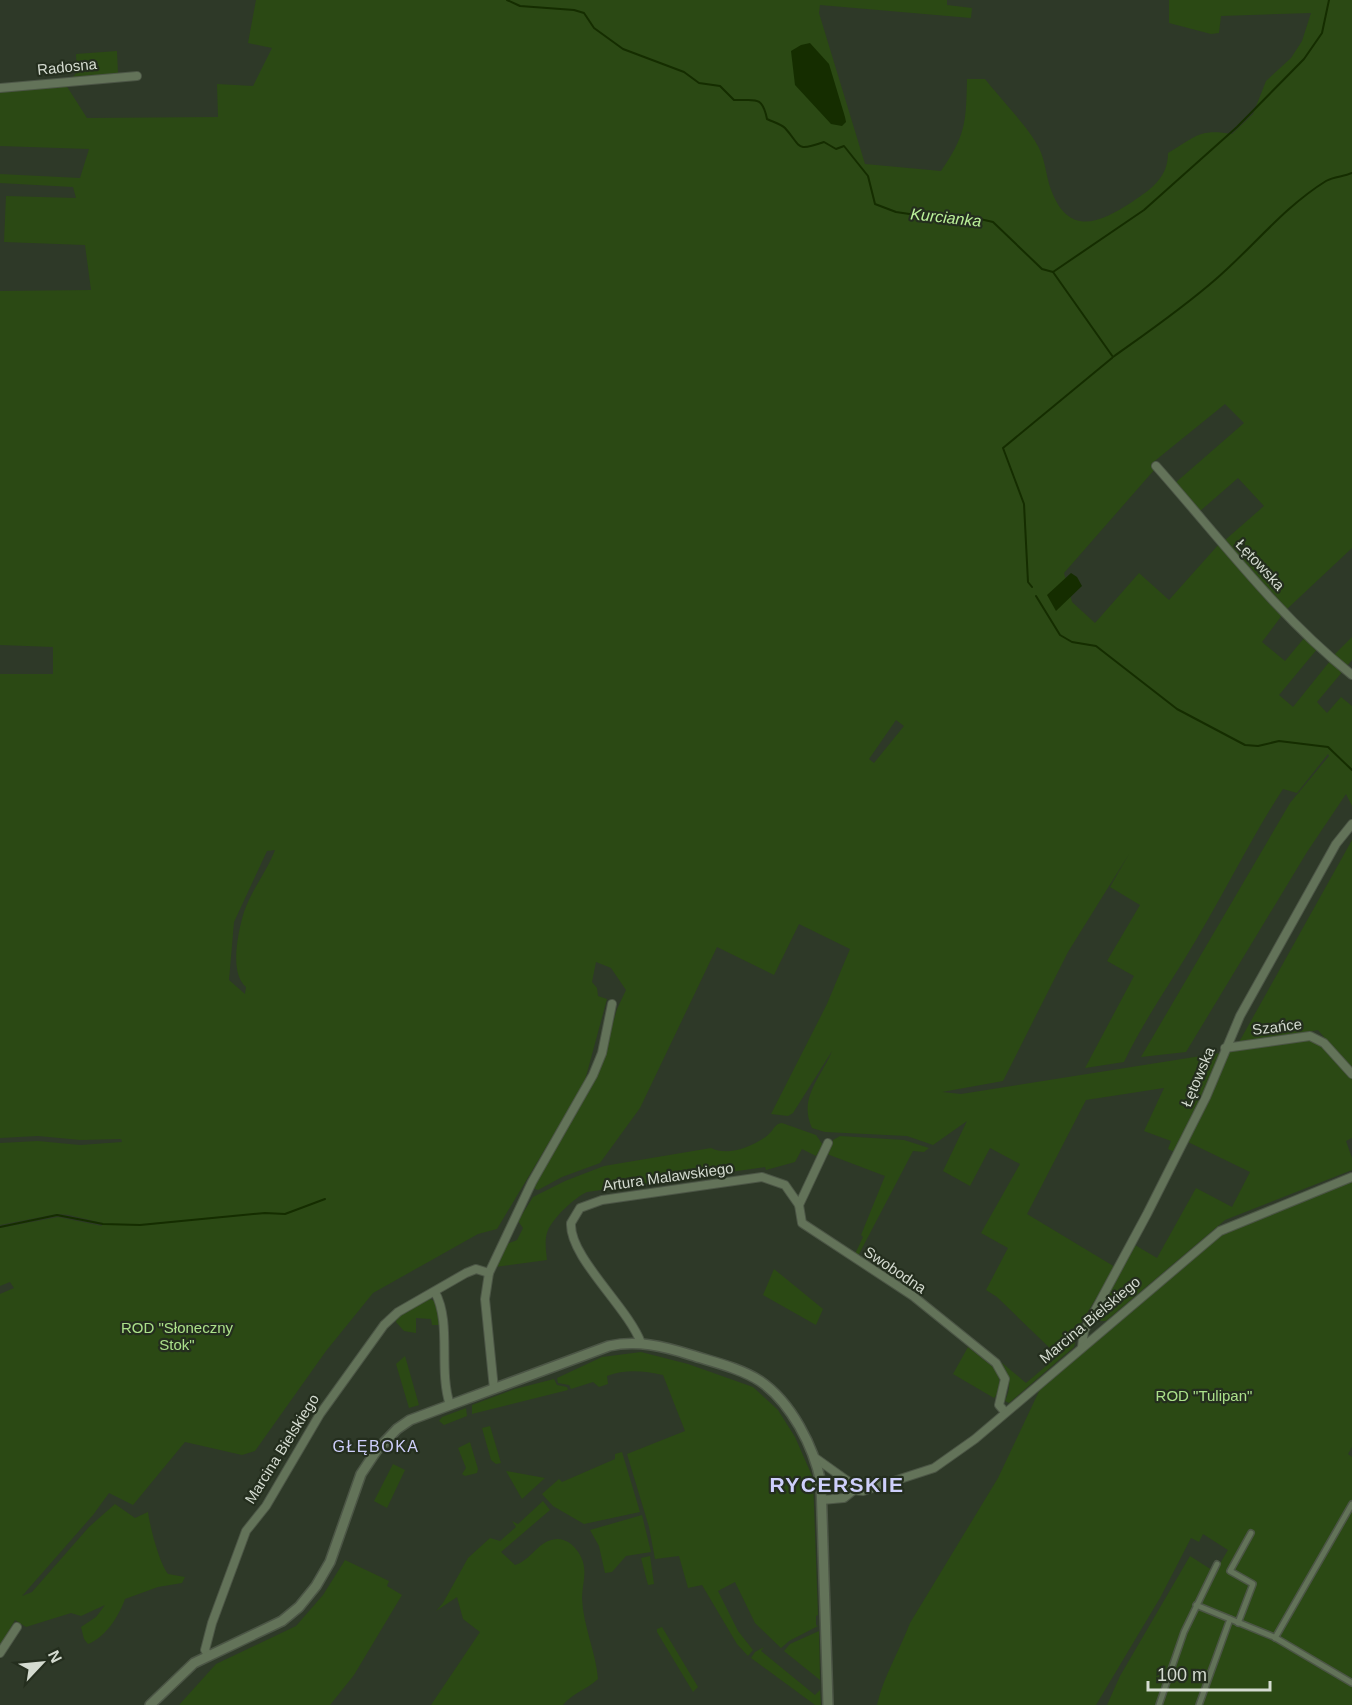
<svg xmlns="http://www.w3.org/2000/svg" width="1352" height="1705" viewBox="0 0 1352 1705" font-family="Arial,sans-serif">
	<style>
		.green { fill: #2b4914; fill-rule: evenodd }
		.water { fill: #152d00 }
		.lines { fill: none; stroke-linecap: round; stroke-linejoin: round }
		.stream { stroke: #152d00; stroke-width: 2 }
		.pedestrian-casing { stroke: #4c5646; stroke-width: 8 }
		.minor-casing { stroke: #4c5646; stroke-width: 10 }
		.tertiary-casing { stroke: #4c5646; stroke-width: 12 }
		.pedestrian { stroke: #637359; stroke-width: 5 }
		.minor { stroke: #637359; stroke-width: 8 }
		.tertiary { stroke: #637359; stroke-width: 9 }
		.labels { text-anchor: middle; stroke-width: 4.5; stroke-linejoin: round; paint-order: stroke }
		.street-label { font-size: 15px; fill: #d4dbd0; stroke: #242e1e }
		.park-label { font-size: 15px; fill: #abe08a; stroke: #242e1e }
		.water-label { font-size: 16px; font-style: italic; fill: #bbf19a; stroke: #242e1e }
		.neighbourhood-label { font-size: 16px; letter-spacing: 1.5px; fill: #cecffb; stroke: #242e1e }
		.district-label { font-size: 21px; font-weight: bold; letter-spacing: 1.5px; fill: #cecffb; stroke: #242e1e }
	</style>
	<rect width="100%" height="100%" fill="#2e3928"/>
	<g class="green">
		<path d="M256 0H947V5L972 8 971 18 820 5 819 13 865 164 941 171C966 135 966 122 967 79H985C999 97 1030 129 1039 148 1045 160 1046 175 1050 187 1067 236 1097 225 1132 202 1151 189 1168 178 1168 153 1195 137 1199 128 1232 134L1253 114 1266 81 1291 58 1302 41 1311 13 1221 16 1219 33 1211 34 1169 23V0H1352V548L1287 609 1224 541 1264 506 1238 478 1199 512 1174 484 1244 423 1225 404 1151 464 1155 469 1064 573 1072 602 1095 623 1139 573 1169 600 1219 544 1283 614 1262 642 1285 661 1305 637 1318 648 1279 695 1293 707 1330 661 1343 671 1317 702 1327 713 1341 697 1352 706V806L1346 794 1307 852 1186 1052 1141 1057 1290 803 1329 756 1328 754 1297 793 1283 789C1251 838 1226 890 1196 940 1172 981 1145 1018 1124 1062L1085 1068 1134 976 1107 961 1140 905 1110 887 1129 854 1068 952 1003 1081 942 1092 961 1094 1220 1053 1210 1080 1174 1152 1168 1149 1171 1141 1144 1131 1164 1088 1086 1100 1027 1214 1115 1267 1078 1328 1074 1347 1009 1403 1005 1401C1012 1386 1010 1376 1001 1362L1026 1383 1058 1356 997 1297 986 1290 1008 1248 981 1233 1020 1164 990 1148 970 1186 943 1171 967 1121 933 1145 907 1136 825 1132 812 1128C798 1098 821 1078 832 1051L793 1113 788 1116 771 1114 827 1004 850 949 799 924 774 975 717 947 640 1108 600 1163 562 1177 538 1190 533 1188 600 1068 617 1009 626 990 611 968 596 962 592 982 597 988 598 996 607 999 584 1084 497 1229 478 1234 373 1293 326 1351 255 1451 242 1455 185 1442 133 1505 109 1493 93 1515 22 1596 32 1592 89 1527 115 1504 135 1518 148 1512C150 1527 159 1562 168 1574L185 1577 182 1583 158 1587 125 1599C119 1616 105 1638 88 1644L84 1639 81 1627 96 1617 105 1605 81 1616 71 1613 26 1627 15 1620 0 1646V1294L14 1288 10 1282 0 1286V1228L58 1217 102 1226V1223L69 1215 57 1214 0 1225V1143L38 1141 80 1145 122 1142 121 1139 81 1140 38 1136 0 1138V674H53V647L0 645V291L91 290 85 245 4 242 6 196 76 198 73 187 0 183V174L80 178 89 149 0 146V92L66 85 87 118 218 117 217 84 253 86 272 48 248 43ZM896 720 904 726 874 763 869 759ZM275 850C267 871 251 891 244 912 238 932 229 973 246 987L245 994 229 980 234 922 267 851Z"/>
		<path d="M117 51 118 74 72 78 77 72 76 54Z"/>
		<path d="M1352 637V660L1346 667 1333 656Z"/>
		<path d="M1352 840V1070L1318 1030 1238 1044Z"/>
		<path d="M1311 1039 1323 1046 1352 1079V1138L1346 1141 1352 1158V1170L1225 1220 1106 1321H1098L1097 1315 1135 1245 1157 1258 1196 1188 1232 1207 1250 1172 1188 1142 1231 1049Z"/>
		<path d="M782 1123 816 1135 823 1145 816 1156 802 1149 795 1162 766 1170 765 1167 587 1192C574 1198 554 1217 548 1230 544 1239 546 1250 547 1260L495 1267 507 1244 517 1240 523 1228 518 1221 533 1197 565 1181 604 1166 711 1148C728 1157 754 1146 768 1135 774 1130 774 1124 782 1123Z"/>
		<path d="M840 1136 904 1140 929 1148 924 1152 913 1151 858 1256 855 1254 863 1237 861 1235 885 1176 827 1154 833 1140Z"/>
		<path d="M1352 1179V1447L1348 1454 1352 1457V1705H1107L1120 1676 1190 1556 1215 1572 1228 1550 1203 1534 1199 1542 1191 1538 1160 1598 1096 1705H877C884 1675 899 1652 910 1623L998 1478 1041 1387 1194 1256 1224 1234Z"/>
		<path d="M774 1269 823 1309 816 1325 763 1295Z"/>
		<path d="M430 1299 436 1302 439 1325H432L431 1319 416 1318V1333L404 1331 396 1322 397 1316Z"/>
		<path d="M968 1347 998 1371 1001 1390 994 1398 953 1374Z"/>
		<path d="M641 1352 688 1364 753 1387 778 1410 795 1437 813 1478 818 1615 816 1616V1625L818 1626 789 1641 781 1648 755 1623 735 1582 718 1591 738 1631 753 1650 748 1656 737 1644 702 1585 688 1588 679 1556 655 1559 649 1527 627 1454 685 1431 663 1375C644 1371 626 1369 607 1376L608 1384 599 1387 593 1382 571 1389 569 1385 558 1383 557 1378 602 1357Z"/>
		<path d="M405 1356 419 1405 409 1408 396 1364Z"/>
		<path d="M554 1379 557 1385 567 1387 568 1390 472 1414V1405L515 1389Z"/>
		<path d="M466 1408 467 1416 444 1425 439 1421 442 1417Z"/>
		<path d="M490 1426 501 1463 496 1464 491 1460 482 1428Z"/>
		<path d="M470 1442 478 1469 477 1473 465 1476 462 1474 466 1468 458 1448Z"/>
		<path d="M622 1452 640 1512 584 1524 553 1506 542 1494 559 1479 562 1482 615 1459V1454Z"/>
		<path d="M393 1464 405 1470 387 1508 374 1501Z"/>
		<path d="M506 1471 545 1478 522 1499Z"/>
		<path d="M543 1501 550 1510 501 1552 515 1565C532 1560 538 1540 557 1539 568 1539 576 1547 581 1557 588 1571 582 1584 582 1598 583 1626 596 1652 598 1679 586 1690 574 1692 563 1705H431L480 1632 463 1619 457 1597 436 1611 443 1603 468 1558 490 1538 500 1541 516 1527 512 1521 518 1524Z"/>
		<path d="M642 1515 651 1552 626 1556 612 1572 605 1573 599 1546 590 1530Z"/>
		<path d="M650 1556 654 1584 648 1585 641 1558Z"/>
		<path d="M345 1560 389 1581 387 1586 402 1595 354 1675 330 1705H179L216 1664 296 1626 323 1595Z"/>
		<path d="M662 1627 698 1687 693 1692 657 1632V1629Z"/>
		<path d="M819 1631 820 1680 784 1651 790 1644Z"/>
		<path d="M764 1647 761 1651 815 1695 820 1690 821 1705H815L751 1658 755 1652Z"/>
	</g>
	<g class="water">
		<path d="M810 43 829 64 845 117 846 122 842 126 831 124 795 85 791 51 801 45Z"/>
		<path d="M1071 573 1077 577 1082 586 1056 611 1047 595Z"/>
	</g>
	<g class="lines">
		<g class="stream">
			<path d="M507 0 520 6 574 10 584 13 594 28 623 49 684 72 699 83 720 86 734 100C754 101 762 94 767 119 773 122 781 124 785 128 802 147 795 152 824 142L836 149 844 146 868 176 875 204 896 212 950 220 980 219 993 222 1042 269 1053 272 1113 357C1148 332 1183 308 1216 279 1253 247 1284 207 1326 181 1334 176 1344 177 1352 173"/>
			<path d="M1053 272 1144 210 1237 127 1304 59 1322 33 1329 0"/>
			<path d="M1032 587 1028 582 1024 504 1003 448 1112 358"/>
			<path d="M1036 596 1060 635 1072 642 1096 646 1177 709 1245 745 1258 746 1279 741 1328 747 1352 770"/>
			<path d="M0 1227 57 1215 103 1224 140 1225 265 1213 285 1214 325 1199"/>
		</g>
		<g class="pedestrian-casing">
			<g id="pedestrian">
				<path d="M1196 1605 1230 1619 1199 1705"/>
				<path d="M1230 1619 1274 1637 1352 1683"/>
				<path d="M1238 1623 1253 1584 1230 1571 1251 1533"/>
				<path d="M1275 1638 1352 1504"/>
				<path d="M1159 1705 1184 1632 1217 1564"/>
			</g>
		</g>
		<g class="minor-casing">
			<g id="minor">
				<path d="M0 88 137 76"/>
				<path d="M1156 466C1219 537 1277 615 1352 675"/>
				<path d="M1225 1048 1310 1036 1324 1043 1352 1074"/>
				<path d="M828 1143 799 1205 802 1223 913 1296 996 1363 1005 1379 999 1405 1005 1412"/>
				<path d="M435 1292C452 1324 438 1368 450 1405"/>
				<path d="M641 1343C628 1307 569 1257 571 1223L580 1208 602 1200 762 1177 785 1185 799 1205"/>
				<path d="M1082 1347 1084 1331 1147 1214 1206 1097 1240 1016 1336 844 1352 824"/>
				<path d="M494 1389 485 1299 489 1273 532 1182 593 1075 602 1053 612 1004"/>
				<path d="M814 1457 849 1482 854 1490 863 1491 934 1468 975 1439 1220 1231 1352 1177"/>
				<path d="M822 1500 844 1498 854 1490"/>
				<path d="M0 1653 17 1627"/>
				<path d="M208 1655 205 1650 212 1623 246 1531 266 1506 320 1414 384 1325 398 1312 466 1273 476 1269 489 1273"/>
			</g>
		</g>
		<g class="tertiary-casing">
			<path id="tertiary" d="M150 1705 194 1663 282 1621 299 1607 316 1586 330 1562 361 1474 377 1450 397 1429 410 1420 450 1405 609 1346C637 1340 663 1346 691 1355 713 1362 740 1368 760 1381 791 1402 814 1447 821 1483L828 1705"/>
		</g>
		<use href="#pedestrian" class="pedestrian"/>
		<use href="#minor" class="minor"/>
		<use href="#tertiary" class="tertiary"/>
	</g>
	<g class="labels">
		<g class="street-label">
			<text transform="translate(67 67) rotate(-6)" y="5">Radosna</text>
			<text transform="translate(1260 565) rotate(47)" y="5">Łętowska</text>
			<text transform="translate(1277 1027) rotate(-7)" y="5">Szańce</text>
			<text transform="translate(1198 1077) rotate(-67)" y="5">Łętowska</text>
			<text transform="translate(668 1177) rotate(-8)" y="5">Artura Malawskiego</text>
			<text transform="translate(895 1270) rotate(34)" y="5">Swobodna</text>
			<text transform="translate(1090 1320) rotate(-40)" y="5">Marcina Bielskiego</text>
			<text transform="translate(282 1449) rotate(-58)" y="5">Marcina Bielskiego</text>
		</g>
		<g class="park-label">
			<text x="177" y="1333">ROD "Słoneczny<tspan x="177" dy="17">Stok"</tspan></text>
			<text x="1204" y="1401">ROD "Tulipan"</text>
		</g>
		<g class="water-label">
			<text transform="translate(946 217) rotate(6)" y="6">Kurcianka</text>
		</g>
		<g class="neighbourhood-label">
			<text x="376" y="1452">GŁĘBOKA</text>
		</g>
		<g class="district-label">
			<text x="837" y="1492">RYCERSKIE</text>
		</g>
	</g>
	<g transform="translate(42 1663) rotate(64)" stroke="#242e1e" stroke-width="4.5" paint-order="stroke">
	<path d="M0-4.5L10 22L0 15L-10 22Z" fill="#d4dbd0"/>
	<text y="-9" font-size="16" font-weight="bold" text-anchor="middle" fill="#d4dbd0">N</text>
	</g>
	<path d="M1148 1681v9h122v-9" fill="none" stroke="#d4dbd0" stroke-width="3"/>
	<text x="1157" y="1681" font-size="18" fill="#d4dbd0" stroke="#242e1e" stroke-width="4.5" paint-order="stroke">100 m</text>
</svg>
